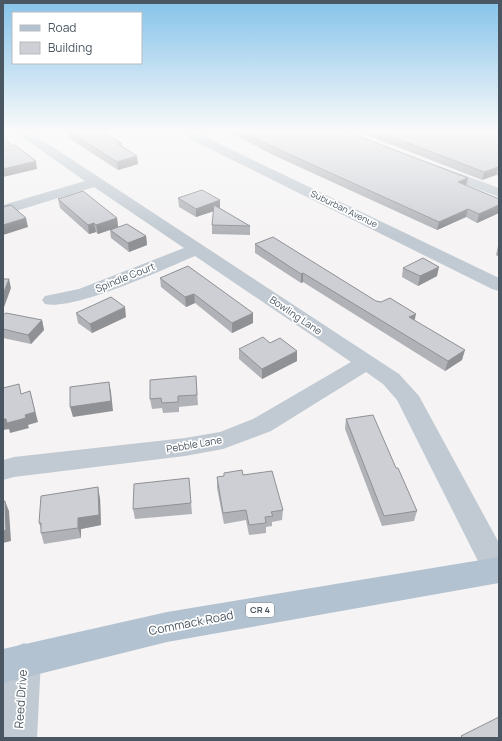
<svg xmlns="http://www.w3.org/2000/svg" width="502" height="741" viewBox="0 0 502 741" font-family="Manrope,sans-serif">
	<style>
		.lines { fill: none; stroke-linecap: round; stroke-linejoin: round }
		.minor { fill: #c1cad2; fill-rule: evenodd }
		.major { fill: #b3c2d1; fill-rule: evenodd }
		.wall { fill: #b0b2b7 }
		.shaded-wall { fill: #909195 }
		.building { fill: #cdcfd5; stroke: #909195 }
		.labels { text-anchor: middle; stroke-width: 3.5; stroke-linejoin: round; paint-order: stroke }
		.far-street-label { font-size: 9px; fill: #4a5661; stroke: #fff }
		.shield { fill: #fff; stroke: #808990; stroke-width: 1 }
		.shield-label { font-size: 9px; font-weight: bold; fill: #4a5661 }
		.street-label { font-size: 10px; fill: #4a5661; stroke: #fff }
		.near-street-label { font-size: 12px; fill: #4a5661; stroke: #fff }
	</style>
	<rect width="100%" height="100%" fill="#f5f3f3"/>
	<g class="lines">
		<g class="minor">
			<path d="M12 130H27L399 374 419 396 499 543V583L487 579 397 400 383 384 366 372 271 431 223 449 185 456 14 477 3 480V460L14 457 185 438 220 432 253 419 351 362 195 256C164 269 74 311 45 304L42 300 45 296 79 289 184 248 94 187 3 215V205L85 181Z"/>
			<path d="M198 130 199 134 499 278V291L492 289 190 139 186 131Z"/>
			<path d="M439 166 499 188V197L434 173 432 170 434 167Z"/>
			<path d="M24 643 36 648 41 660 37 738H3C3 709 1 675 12 648Z"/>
		</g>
		<path class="major" d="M499 557V583L167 642 3 683V649L167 612Z"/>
	</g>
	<g class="wall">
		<path d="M66 130H96L122 143V147L138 164 118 170 67 137Z"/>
		<path d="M231 130H342L466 185 499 199V213L477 223 466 217 437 230 271 154 231 133Z"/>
		<path d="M354 130H499V176L496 175 482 180Z"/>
		<path d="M178 198 220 200V208L250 226V235L212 234V225L214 211 196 217 179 207Z"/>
		<path d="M58 199 117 218 118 227 146 236 147 245 129 252 111 238 110 230 98 234 96 232 89 234 60 208Z"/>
		<path d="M255 244 376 301 414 321 462 360 445 371 303 282 301 283 255 253Z"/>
		<path d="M498 246H499V257L496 255Z"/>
		<path d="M188 266 253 323 232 333 195 303 186 307 161 287 160 278Z"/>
		<path d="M403 268 437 276 418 286 402 277Z"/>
		<path d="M76 313 126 317 92 333 78 323Z"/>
		<path d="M3 315 42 320 44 330 31 344 3 338Z"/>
		<path d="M239 349 297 361 262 379 239 359Z"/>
		<path d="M196 376 198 405 179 407V412L163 413 162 408 152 409 150 399Z"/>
		<path d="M346 419 396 468 417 511 414 521 382 526 345 429Z"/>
		<path d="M224 473 243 475 283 510 282 520 272 522V526L266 527V533L249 535 246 520 224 524 217 488V477L224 476Z"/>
		<path d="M190 489 192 514 135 519 133 509Z"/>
		<path d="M100 498 101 525 81 529V538L44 544 41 533V529L39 523Z"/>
	</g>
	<g class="shaded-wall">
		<path d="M137 156 138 164 118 170 117 162Z"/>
		<path d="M36 161 37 169 3 177V169Z"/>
		<path d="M498 167 496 175 482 180 484 172Z"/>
		<path d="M468 178 466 186 458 182Z"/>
		<path d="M220 200V209L196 217V209Z"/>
		<path d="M499 205V213L477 223 479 214Z"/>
		<path d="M468 209 466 217 437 230 439 222Z"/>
		<path d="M26 218 28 227 3 235V225Z"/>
		<path d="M117 218 118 227 98 234 96 225Z"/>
		<path d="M94 223 96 232 89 234 88 225Z"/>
		<path d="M146 236 147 245 129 252 128 243Z"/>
		<path d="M439 267 437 276 418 286 420 276Z"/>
		<path d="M303 273V282L301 283V274Z"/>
		<path d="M9 279 11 288 3 310V294Z"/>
		<path d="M194 294 195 303 186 307 185 297Z"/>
		<path d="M125 307 126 317 92 333 90 324Z"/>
		<path d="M253 313V323L232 333V323Z"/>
		<path d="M416 314 414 323 409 317Z"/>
		<path d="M42 320 44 330 31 344 28 335Z"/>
		<path d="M465 350 462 360 445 371 448 361Z"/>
		<path d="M297 351V361L262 379V369Z"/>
		<path d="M109 382 111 392 113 411 73 417 70 407Z"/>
		<path d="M30 391 38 422 28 425 29 428 10 433 9 429 3 430V419L25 415Z"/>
		<path d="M98 487 100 498 101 525 81 529V538L78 528V518Z"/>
		<path d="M5 501 9 511 11 541 3 543Z"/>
	</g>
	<g class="building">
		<path d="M67 130H96L122 143 118 144 137 156 117 162Z"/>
		<path d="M240 130H342L468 178 458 182 499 199V205L479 214 468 209 439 222 271 146Z"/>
		<path d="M374 130H499V167H498L484 172Z"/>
		<path d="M3 138 13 146 15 145 36 161 3 169Z"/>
		<path d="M202 190 220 200 196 209 178 198Z"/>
		<path d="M83 191 117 218 96 225 94 223 88 225 58 199Z"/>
		<path d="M11 205 26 218 3 225V207Z"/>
		<path d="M214 205 250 226 212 225Z"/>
		<path d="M127 224 146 236 128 243 110 230Z"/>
		<path d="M273 237 376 301 381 302 390 298 416 314 409 317 465 350 448 361 303 273 301 274 255 244Z"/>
		<path d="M423 258 439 267 420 276 403 268Z"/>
		<path d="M188 266 253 313 232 323 194 294 185 297 160 278Z"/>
		<path d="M3 279H9L3 294Z"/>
		<path d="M111 297 125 307 90 324 76 313Z"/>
		<path d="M6 313 42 320 28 335 3 329V315Z"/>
		<path d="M263 337 270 343 280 338 297 351 262 369 239 349Z"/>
		<path d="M196 376 197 395 178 396V402L162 403 161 398 150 399V380Z"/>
		<path d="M109 382 111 401 70 407V387Z"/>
		<path d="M19 384 21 394 30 391 35 412 25 415 26 418 7 423 6 419H3V388Z"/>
		<path d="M373 415 396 468H398L417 511 384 516 346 419Z"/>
		<path d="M242 470 243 475 272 471 283 510 271 512 273 516 265 517 266 523 249 525 246 510 223 513 217 477 224 476V473Z"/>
		<path d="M189 478 191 503 133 509 134 484Z"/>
		<path d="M98 487 99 515 78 518V528L41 533V523H39L41 496Z"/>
		<path d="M3 501H5L6 530 3 531Z"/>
		<path d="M499 717V738H463L461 736Z"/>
	</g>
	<linearGradient id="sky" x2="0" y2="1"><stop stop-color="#85c3ea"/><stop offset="0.56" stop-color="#fafafa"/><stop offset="1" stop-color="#fafafa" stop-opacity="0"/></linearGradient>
	<rect width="502" height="234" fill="url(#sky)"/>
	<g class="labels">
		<g class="far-street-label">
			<text transform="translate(344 209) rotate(26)" y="3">Suburban Avenue</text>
		</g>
		<rect class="shield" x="246" y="603" width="28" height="14" rx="3"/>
		<g class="shield-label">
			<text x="260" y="613">CR 4</text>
		</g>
		<g class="street-label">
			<text transform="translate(125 277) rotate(-22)" y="4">Spindle Court</text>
			<text transform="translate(296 315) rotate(34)" y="4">Bowling Lane</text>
			<text transform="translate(194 444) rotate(-10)" y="4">Pebble Lane</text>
		</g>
		<g class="near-street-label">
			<text transform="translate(191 623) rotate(-11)" y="4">Commack Road</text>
			<text transform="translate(21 699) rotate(-86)" y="4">Reed Drive</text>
		</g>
	</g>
	<rect width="502" height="741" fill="none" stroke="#4a5661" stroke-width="8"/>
	<rect x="12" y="12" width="130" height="52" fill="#ffffff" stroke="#b7bbc0"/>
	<rect x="20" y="25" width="20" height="6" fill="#b3c2d1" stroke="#b7bbc0"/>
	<text x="48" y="32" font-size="12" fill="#4a5661">Road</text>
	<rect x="20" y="42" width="20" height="12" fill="#cdcfd5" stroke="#b7bbc0"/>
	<text x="48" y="52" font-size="12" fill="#4a5661">Building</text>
</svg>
